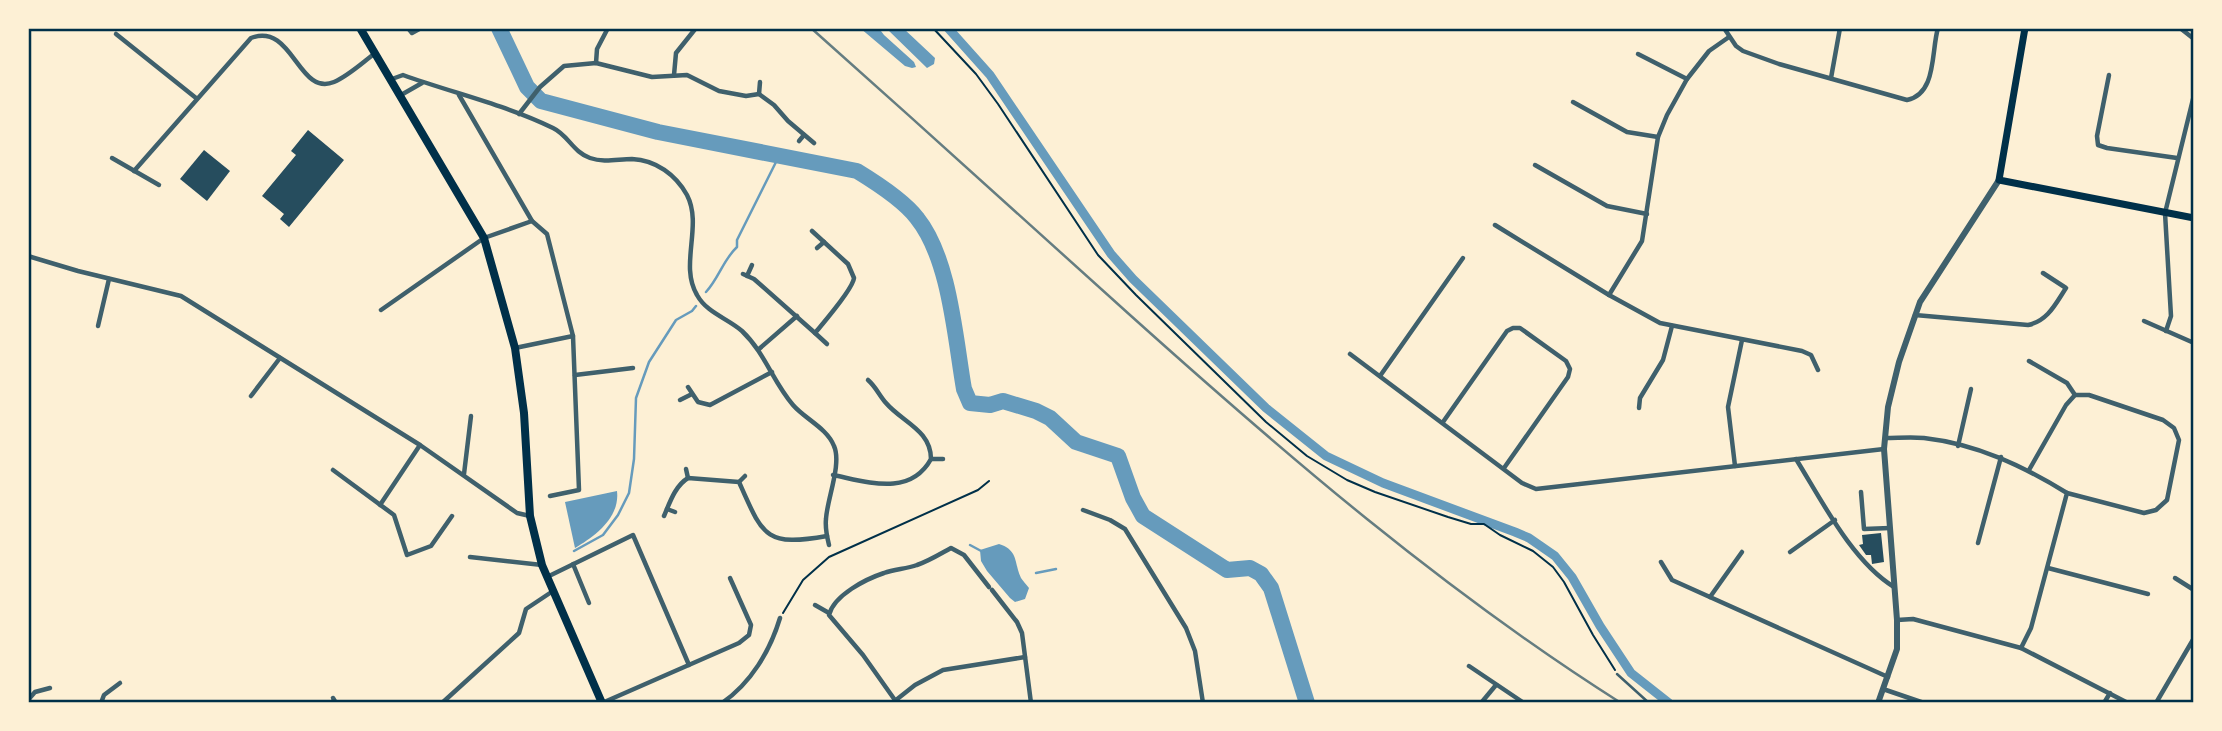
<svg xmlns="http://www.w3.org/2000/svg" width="2222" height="731" viewBox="0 0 2222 731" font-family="'Varela Round',sans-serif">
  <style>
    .water { fill: #669bbc }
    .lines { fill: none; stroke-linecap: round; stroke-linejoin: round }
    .stream { stroke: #669bbc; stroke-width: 2.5 }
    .canal { stroke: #669bbc; stroke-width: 9 }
    .river { stroke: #669bbc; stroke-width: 16 }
    .building { fill: #264d5e }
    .path { stroke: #003049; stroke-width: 2 }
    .service { stroke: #3f606c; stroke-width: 2.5 }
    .minor { stroke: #3f606c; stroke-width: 4.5 }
    .tertiary { stroke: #3f606c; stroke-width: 6 }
    .secondary { stroke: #003049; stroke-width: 7 }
    .trunk { stroke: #003049; stroke-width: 8 }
    .rail { stroke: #657d81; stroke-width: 2.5 }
    .neatline { fill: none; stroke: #003049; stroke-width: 2.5 }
  </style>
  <rect width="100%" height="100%" fill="#fdf0d5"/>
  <g class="water">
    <polygon points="860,28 903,28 935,58 934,64 927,68 886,28 883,28 881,31 884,35 914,62 916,67 912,68 905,66"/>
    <path d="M 617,491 C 620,518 595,536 575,548 L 565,502 Z"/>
    <path d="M 999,544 C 1019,550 1014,564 1021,578 C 1023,581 1026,584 1029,588 L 1025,599 L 1015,602 L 1010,598 L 987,571 L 981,561 L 980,550 Z"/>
  </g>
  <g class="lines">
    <g class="stream">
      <path d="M 706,292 C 719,278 723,260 737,247 L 737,240 L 780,154"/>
      <polyline points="970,545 983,552"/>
      <polyline points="574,551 603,535 618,515 629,493 634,459 636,398 649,362 676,320 692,311 696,306"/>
      <polyline points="1036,573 1056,569"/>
      <polyline points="435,703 436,702"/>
    </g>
    <polyline class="canal" points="948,28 990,75 1111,254 1133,279 1266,408 1326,456 1383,483 1515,532 1529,538 1555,556 1572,577 1600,626 1631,673 1669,703"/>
    <path class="river" d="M 499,28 L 527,87 L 541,101 L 658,132 L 857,171 C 875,182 905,202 917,218 C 950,259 955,338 964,389 L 970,403 L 990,405 L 1003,401 L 1036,411 L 1050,418 L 1076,442 L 1118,456 L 1133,498 L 1143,516 L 1227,570 L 1250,568 L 1261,574 L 1271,588 L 1307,703"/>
  </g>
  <g class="building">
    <polygon points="308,130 344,160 289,227 280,219 284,214 262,196 296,155 291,151"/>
    <polygon points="204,150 230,171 207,201 180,179"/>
    <polygon points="1881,533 1884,562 1872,564 1871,555 1866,555 1859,545 1863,544 1862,535"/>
  </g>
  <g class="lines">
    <g class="path">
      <polyline points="933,28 976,74 998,104 1098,255 1136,295 1266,422 1307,456 1347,480 1375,492 1448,517 1471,524 1484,524 1500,535 1533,551 1553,567 1564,582 1593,635 1615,670"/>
      <polyline points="783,613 803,580 829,557 978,490 989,481"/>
    </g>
    <polyline class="service" points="1617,674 1649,703"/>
    <g class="minor">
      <polyline points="408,28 412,33 421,28"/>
      <path d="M 1724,28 L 1736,46 L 1743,51 L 1779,64 L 1907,100 C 1937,94 1931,51 1938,28"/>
      <polyline points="2180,28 2194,39"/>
      <polyline points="116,34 196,98"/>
      <polyline points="1638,54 1687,79"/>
      <polyline points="596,63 597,49 608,28"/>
      <polyline points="674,75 676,53 696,28"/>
      <polyline points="2109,75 2097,136 2098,145 2107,148 2177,158"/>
      <polyline points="1831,78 1840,28"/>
      <path d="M 392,79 L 403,75 C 453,93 506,105 553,128 C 568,135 573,152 590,158 C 604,163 618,159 632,159 C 656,160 676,175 687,195 C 703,226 679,265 697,295 C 707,313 727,318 742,331 C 765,353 773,382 793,405 C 805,419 827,428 834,446 C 842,464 827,499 826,519 C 825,528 827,537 829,545"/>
      <polyline points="759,94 760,82"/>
      <polyline points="401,95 422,83"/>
      <polyline points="459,95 532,221 547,234 573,336 579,490 550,496"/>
      <polyline points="1573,102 1627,132 1658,137"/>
      <polyline points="519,114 540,87 564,66 596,63 652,77 687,75 719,91 746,96 759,94 774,105 788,121 814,143"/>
      <polyline points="799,141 804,135"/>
      <polyline points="112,158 159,185"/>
      <polyline points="1535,165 1607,206 1647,214"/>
      <path d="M 134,171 L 251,38 C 293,22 298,97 334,82 C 348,76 362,63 374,54"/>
      <polyline points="1495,225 1609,295 1660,323 1802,351 1811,355 1818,370"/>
      <polyline points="817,248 824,242"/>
      <polyline points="28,256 78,271 181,296 420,445 517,513 530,516"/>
      <path d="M 743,274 L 754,279 L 815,333 C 824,322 853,289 854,278 L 848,264 L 812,231"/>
      <polyline points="747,276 752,265"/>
      <polyline points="1609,295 1642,241 1658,137 1667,115 1687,79 1709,51 1729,37"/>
      <polyline points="381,310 484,238 532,221"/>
      <path d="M 1915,315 L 2028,325 C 2048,321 2056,303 2066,288 L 2043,273"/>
      <polyline points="2144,321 2194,343"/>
      <polyline points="98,326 109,279"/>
      <polyline points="2166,331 2171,316 2165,213 2194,95"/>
      <polyline points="815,333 827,344"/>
      <polyline points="515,348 573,336"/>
      <polyline points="759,349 797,316"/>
      <polyline points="1350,354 1522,483 1536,489 1884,449"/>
      <polyline points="2029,361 2067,383 2075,395"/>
      <polyline points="575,375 633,368"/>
      <polyline points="1380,376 1463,258"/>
      <polyline points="688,387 698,402 710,405 772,372"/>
      <polyline points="251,396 280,358"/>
      <polyline points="680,400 692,394"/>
      <polyline points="1639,408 1640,398 1663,360 1672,326"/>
      <polyline points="1443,422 1507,331 1513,328 1520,328 1566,361 1570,369 1568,377 1504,468"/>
      <path d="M 1885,438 C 1898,438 1911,437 1924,438 C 1977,444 2023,466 2067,493 L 2031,628 L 2021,648"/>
      <polyline points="1958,446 1971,389"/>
      <polyline points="931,459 943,459"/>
      <path d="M 1796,459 C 1822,501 1852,561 1894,587"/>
      <polyline points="1735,466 1728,407 1742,340"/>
      <polyline points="686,469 688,478"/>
      <polyline points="333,470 394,515 407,555 431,546 452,516"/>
      <polyline points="2029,470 2066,405 2075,395 2089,395 2163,420 2174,428 2179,440 2167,500 2156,510 2144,513 2067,493"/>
      <polyline points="464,474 471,416"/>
      <path d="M 833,475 C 868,482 910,497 931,459 C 931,430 902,422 886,403 C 879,395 876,387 868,380"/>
      <polyline points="739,482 745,476"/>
      <polyline points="1861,492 1864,529 1890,528"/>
      <polyline points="380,505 420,445"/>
      <polyline points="667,509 675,512"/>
      <polyline points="1083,510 1110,520 1125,529 1186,628 1195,651 1203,703"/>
      <path d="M 664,516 C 670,502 675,486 688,478 L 739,482 C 763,536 765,547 827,536"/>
      <polyline points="1978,543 2001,457"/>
      <polyline points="1790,552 1835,520"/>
      <polyline points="470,557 542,565"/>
      <polyline points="1661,562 1672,580 1888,677"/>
      <polyline points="573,564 589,603"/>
      <polyline points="2048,568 2148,594"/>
      <polyline points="547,577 633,535 689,665"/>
      <polyline points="2175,578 2194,590"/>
      <polyline points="992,590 1017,622 1022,633 1031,703"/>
      <polyline points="1710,597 1742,552"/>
      <polyline points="815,605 829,613"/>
      <polyline points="1897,620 1913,619 2021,648 2128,703"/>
      <polyline points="1469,666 1524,703"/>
      <polyline points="1883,689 1924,703"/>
      <polyline points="333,698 336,703"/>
      <polyline points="28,700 35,692 50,688"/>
      <polyline points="896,700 915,685 943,670 1025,657"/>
      <polyline points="101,703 104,695 120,683"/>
      <polyline points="442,703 519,633 526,609 553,591"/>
      <polyline points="602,703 739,643 749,635 751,625 730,578"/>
      <path d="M 722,703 C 751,683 770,651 780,618"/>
      <path d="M 897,703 L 863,655 L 829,615 C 834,595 866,579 884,573 C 895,569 906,569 917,565 C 929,561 940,554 951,548 L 964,555 L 989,587"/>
      <polyline points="1481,703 1496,685"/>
      <polyline points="2104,703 2110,693"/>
      <polyline points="2156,703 2194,638"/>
    </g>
    <polyline class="tertiary" points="1878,703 1897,649 1897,620 1884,449 1888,407 1899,362 1920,302 1999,180"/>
    <polyline class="secondary" points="2025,28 1999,180 2194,218"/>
    <polyline class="trunk" points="360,28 484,238 515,348 524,413 530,516 542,565 602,703"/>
    <path class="rail" d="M 811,28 C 918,123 1024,220 1130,315 C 1286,455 1444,591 1621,703"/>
  </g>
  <rect width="2222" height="731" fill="none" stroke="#fdf0d5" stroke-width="60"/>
  <rect x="30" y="30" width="2162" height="671" class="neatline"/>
</svg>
